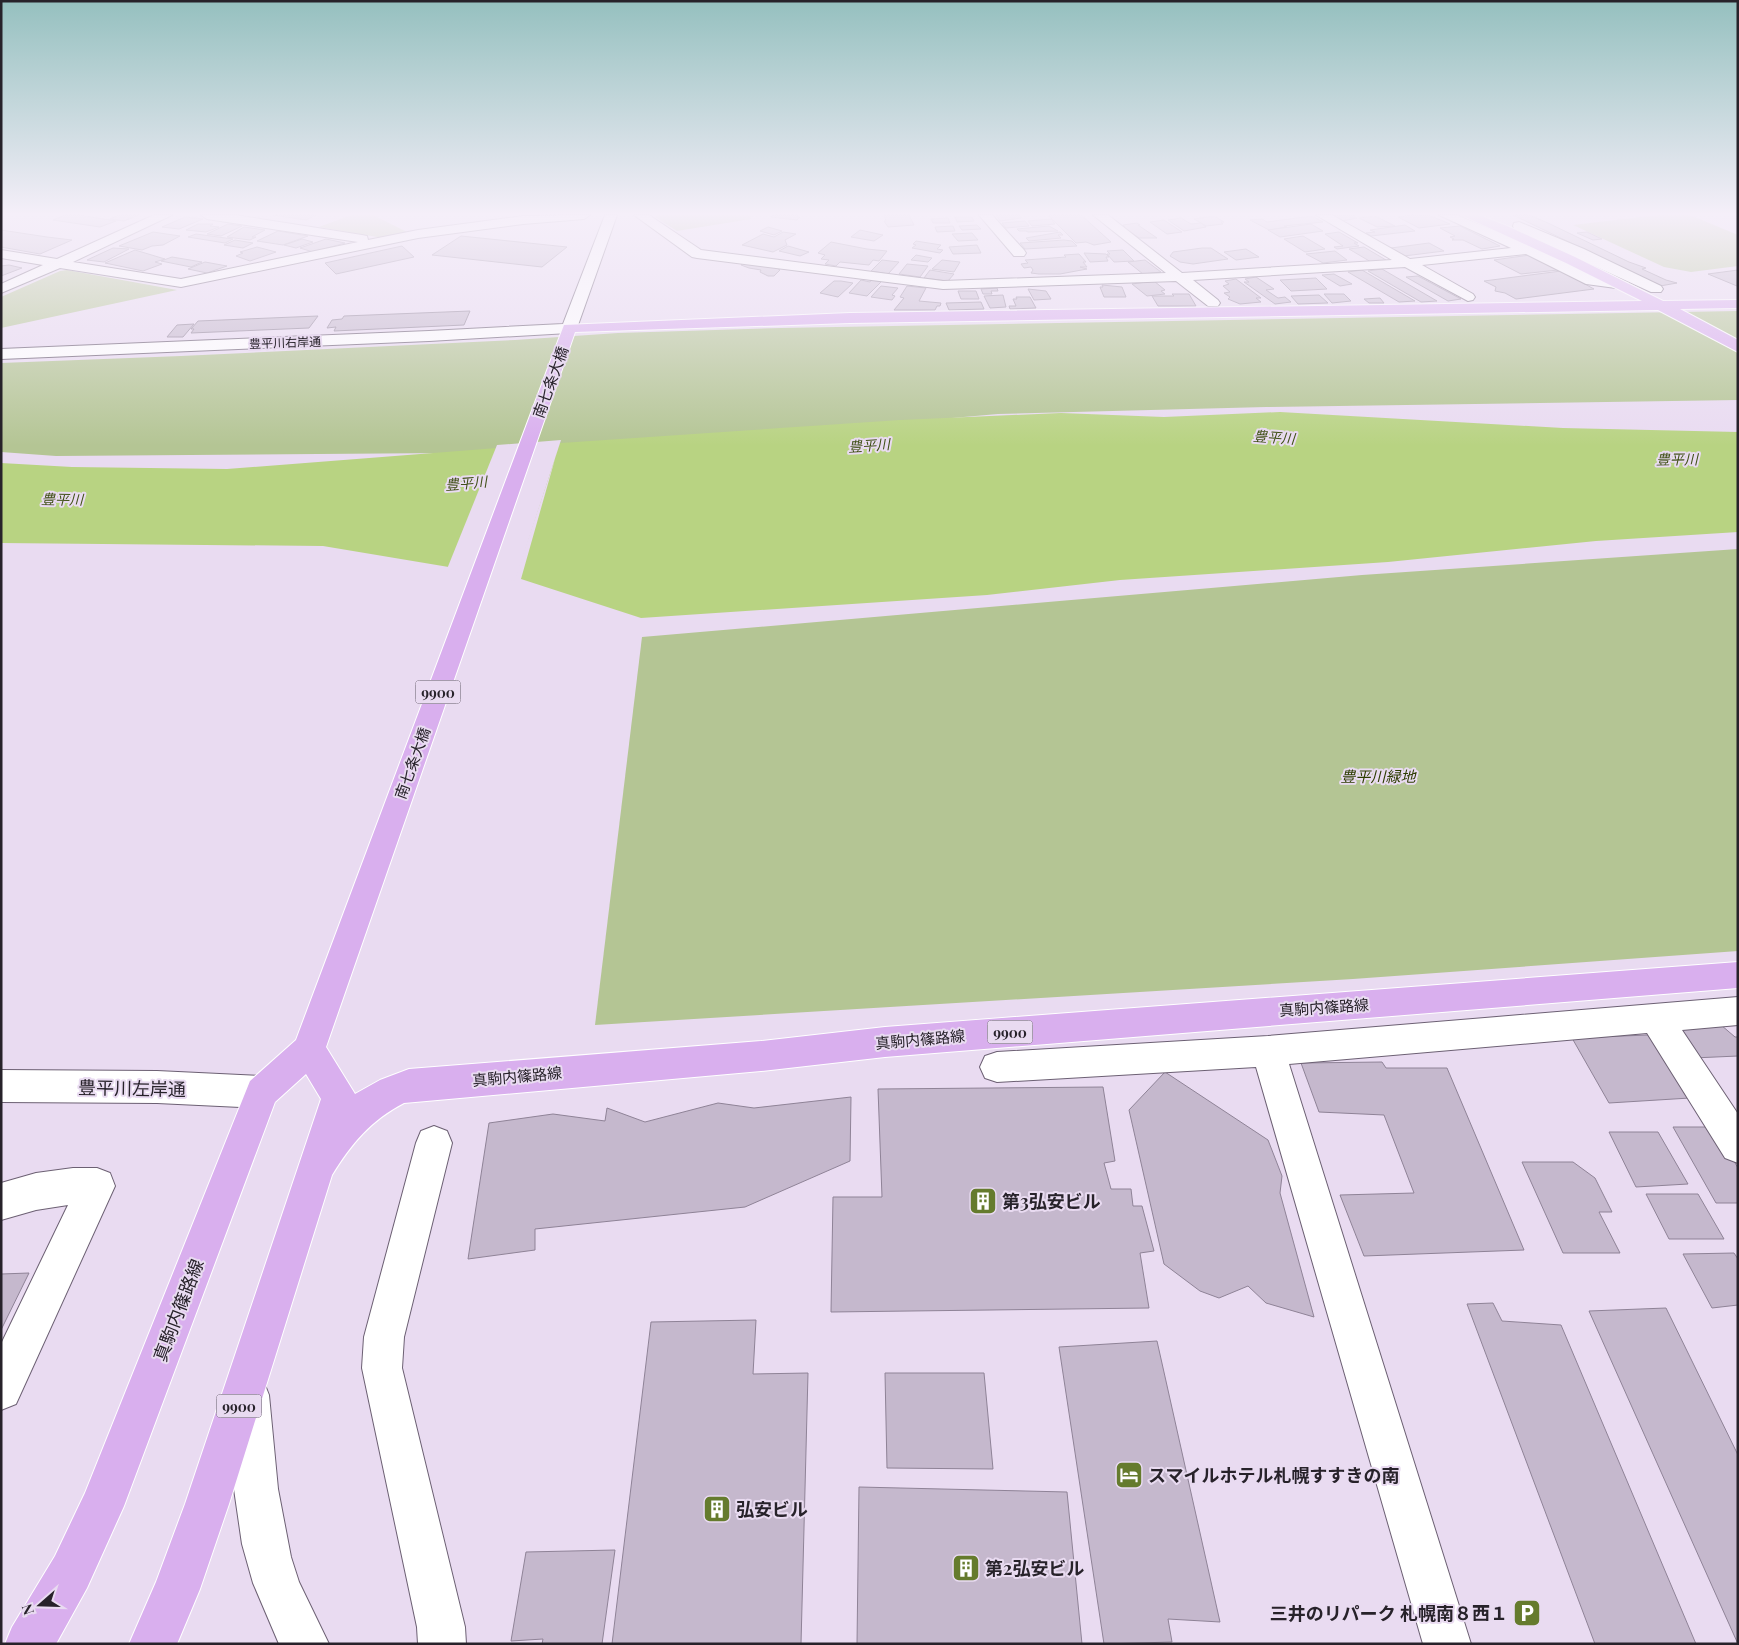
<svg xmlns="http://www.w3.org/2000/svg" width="1739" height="1645" viewBox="0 0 1739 1645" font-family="'Playfair Display','Noto Sans JP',serif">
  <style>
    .green { fill: #b4c594 }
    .water { fill: #b8d382 }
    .pier { fill: #e9dbf1 }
    .building { fill: #c5b8cd; stroke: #8f8397 }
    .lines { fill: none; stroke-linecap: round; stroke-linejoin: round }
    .minor-casing { stroke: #6c6073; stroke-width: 2 }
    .major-casing { stroke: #fff; stroke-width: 2 }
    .minor { fill: #fff; fill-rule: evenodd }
    .major { fill: #d9afee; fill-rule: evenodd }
    .labels { text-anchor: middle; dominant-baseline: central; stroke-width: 4; stroke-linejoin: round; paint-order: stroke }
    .far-street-label { font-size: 12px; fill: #27222a; stroke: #e9dbf1 }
    .far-water-label { font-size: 14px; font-style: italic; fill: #405017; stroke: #e9dbf1 }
    .shield { fill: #e9dbf1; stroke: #615a66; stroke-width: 1 }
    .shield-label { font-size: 14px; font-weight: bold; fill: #27222a }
    .street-label { font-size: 15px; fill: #27222a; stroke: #e9dbf1 }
    .park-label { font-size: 15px; font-style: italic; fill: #2d3c00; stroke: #e9dbf1 }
    .near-street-label { font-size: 18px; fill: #27222a; stroke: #e9dbf1 }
    .near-poi-label { font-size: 18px; font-weight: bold; fill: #27222a; stroke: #e9dbf1; text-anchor: start }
  </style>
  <rect width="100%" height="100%" fill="#e9dbf1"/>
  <g class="green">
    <polygon points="351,215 373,215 407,232 383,238 319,227"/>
    <polygon points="657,215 750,215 751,219 677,231 655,217"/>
    <polygon points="1658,215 1690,215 1738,235 1738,266 1691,272 1664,267 1573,225"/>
    <polygon points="67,270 177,290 1,328 1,297 60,271"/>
    <polygon points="1738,311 1738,400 1266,407 998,414 558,452 56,456 1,452 1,363 181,356 515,340 618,333 781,328"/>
    <polygon points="1738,549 1738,951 1353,979 595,1025 642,637 1362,575"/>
  </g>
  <polygon class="water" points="1280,412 1563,428 1738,432 1738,532 1596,541 1388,562 1120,580 987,595 641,618 521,579 555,459 515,578 323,546 1,543 1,463 72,467 227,469 561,443 900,420 1061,413 1164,417"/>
  <polygon class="pier" points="561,440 515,581 447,569 497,445"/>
  <g class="building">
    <polygon points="66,215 79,215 116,221 100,227 53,220"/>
    <polygon points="119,215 139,215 124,221 110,219"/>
    <polygon points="273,215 316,215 306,220"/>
    <polygon points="773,215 798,215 797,217 800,217 797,220 771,217"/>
    <polygon points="884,215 909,215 914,225 888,227 884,221 886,221"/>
    <polygon points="996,215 1019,215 1021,218 1000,221"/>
    <polygon points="1048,215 1081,215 1111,242 1094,245 1086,242 1076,243"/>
    <polygon points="1355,215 1354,216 1357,218 1342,221 1331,216"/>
    <polygon points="1412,215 1431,216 1450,224 1419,228 1398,217"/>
    <polygon points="1513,215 1529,215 1548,223 1629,262 1646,268 1642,269 1666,280 1677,283 1660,286"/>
    <polygon points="1214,216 1224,222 1221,222 1223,224 1206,226 1194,219"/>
    <polygon points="1312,216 1323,222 1284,226 1287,227 1269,230 1250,220 1262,219 1267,222"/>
    <polygon points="1375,216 1395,226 1377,227 1359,218"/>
    <polygon points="185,217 203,219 179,229 162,227"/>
    <polygon points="955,217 972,217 974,221 957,222"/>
    <polygon points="948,218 950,223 933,223 931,219"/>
    <polygon points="1181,218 1191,224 1201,223 1206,227 1184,231 1168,220"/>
    <polygon points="1051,219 1055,224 1032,226 1028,221"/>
    <polygon points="1164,220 1182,232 1167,234 1150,222"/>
    <polygon points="1025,221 1029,226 1006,228 1002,223"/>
    <polygon points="1137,223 1140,225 1138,225 1157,238 1139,238 1123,227 1125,227 1123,225"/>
    <polygon points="198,224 213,224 210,226 219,227 206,232 186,230"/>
    <polygon points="228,224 242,226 221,236 207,234"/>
    <polygon points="1311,224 1323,231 1280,237 1268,230"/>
    <polygon points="977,225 981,229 962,230 959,226"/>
    <polygon points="1405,225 1415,231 1371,236 1366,233 1375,232 1370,230"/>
    <polygon points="953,226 955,231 937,232 935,227"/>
    <polygon points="1049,226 1058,231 1028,232 1026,231 1019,231 1017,229"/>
    <polygon points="1460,226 1500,246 1482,249 1463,240 1452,240 1454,239 1450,237 1455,236 1440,228"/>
    <polygon points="244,227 265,230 252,237 256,237 250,240 227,237"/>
    <polygon points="768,227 782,231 774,235 760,231"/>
    <polygon points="1,230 47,237 72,240 40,254 1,247"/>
    <polygon points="860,230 883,235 874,241 851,237"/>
    <polygon points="278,231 308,236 283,245 257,241"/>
    <polygon points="153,232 180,236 163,245 152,246 142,250 119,246"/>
    <polygon points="783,232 796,234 785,240 787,245 773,252 742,245 763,234 774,237"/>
    <polygon points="1060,232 1063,235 1058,235 1061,238 1029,241 1026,238"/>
    <polygon points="1339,232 1358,243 1354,243 1359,246 1337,249 1334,247 1343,246 1325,234"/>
    <polygon points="1587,232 1602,239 1593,240 1577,233"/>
    <polygon points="972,233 978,240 958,241 952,234"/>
    <polygon points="196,234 233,239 225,243 188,237"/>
    <polygon points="461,236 567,247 542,267 432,255"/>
    <polygon points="1303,236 1325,249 1305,252 1284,239"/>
    <polygon points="302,239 313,242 296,248 284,245"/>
    <polygon points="326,239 345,243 313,252 300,248"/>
    <polygon points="235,240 253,243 243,248 224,245"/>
    <polygon points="1064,240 1072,241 1077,246 1025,249 1020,243"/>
    <polygon points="916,241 941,245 937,249 943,250 940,253 912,248 916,245 913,244"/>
    <polygon points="831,242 867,249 887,251 879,261 873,260 869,265 840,262 836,266 825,264 829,260 821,259 825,255 818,253"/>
    <polygon points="1429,243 1444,251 1404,256 1391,248"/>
    <polygon points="977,245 981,253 953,254 949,247"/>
    <polygon points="402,246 414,257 336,274 325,263"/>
    <polygon points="788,246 809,252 800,256 779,251"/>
    <polygon points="257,247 276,252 250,261 236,256 243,253 240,252"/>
    <polygon points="1364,247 1386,260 1371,262 1349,249"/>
    <polygon points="113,248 129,249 104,262 87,260"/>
    <polygon points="1202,248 1211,248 1228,259 1193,264 1180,262 1170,256 1173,252"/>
    <polygon points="1246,249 1259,257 1236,260 1224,252"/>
    <polygon points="135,250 165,259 155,262 162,264 143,271 105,263"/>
    <polygon points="1123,250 1134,261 1114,262 1107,254 1110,254 1107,251"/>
    <polygon points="1335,251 1347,260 1323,263 1306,254"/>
    <polygon points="1084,253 1106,254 1109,257 1106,257 1108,261 1090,262"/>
    <polygon points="1079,254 1086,262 1083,262 1087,267 1080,267 1087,269 1060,274 1039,274 1031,273 1033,270 1031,267 1024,268 1021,264 1028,263 1025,260 1066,257 1064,255"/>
    <polygon points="916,255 932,258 928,262 911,260"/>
    <polygon points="1530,255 1558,270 1521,274 1494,260"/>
    <polygon points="172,257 202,262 191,267 161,261"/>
    <polygon points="882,260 899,262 888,274 871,271"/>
    <polygon points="942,260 960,262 954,272 932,269"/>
    <polygon points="1145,260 1161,272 1143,274 1128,262"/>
    <polygon points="205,262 227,266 207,273 188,269"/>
    <polygon points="743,263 775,267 780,270 774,276 768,276 760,272 761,270 749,268 741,265"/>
    <polygon points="907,264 928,266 920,277 899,274"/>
    <polygon points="9,265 22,268 1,276 1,266"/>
    <polygon points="1382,269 1437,301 1421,302 1368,271"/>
    <polygon points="930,270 954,274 948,281 924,278"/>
    <polygon points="1362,270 1415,301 1399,302 1348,272"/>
    <polygon points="1738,270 1737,286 1708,274"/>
    <polygon points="1561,271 1594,289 1516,299 1505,293 1495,291 1496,287 1484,281"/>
    <polygon points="1334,274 1352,284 1340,286 1322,275"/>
    <polygon points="1418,276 1461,299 1448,301 1406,277"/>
    <polygon points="1256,277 1274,289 1266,290 1278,298 1285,297 1291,302 1275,304 1244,282 1249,282 1245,279"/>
    <polygon points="1316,278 1327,289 1291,291 1280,280"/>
    <polygon points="1236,279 1261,298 1256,298 1261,302 1240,304 1228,299 1230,297 1224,293 1230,292 1223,286 1229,284 1225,281"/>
    <polygon points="861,280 870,282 871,280 882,281 867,296 849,293"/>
    <polygon points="834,281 841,281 853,283 838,297 820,293"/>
    <polygon points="1154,281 1165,290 1161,291 1165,294 1147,296 1132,284"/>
    <polygon points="1102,285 1122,287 1126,297 1104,297 1100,287 1103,287"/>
    <polygon points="881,286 898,288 892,295 895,296 892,300 871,297"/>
    <polygon points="907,286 926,288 919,301 941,303 940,306 937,306 935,310 894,310 904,298 900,297"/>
    <polygon points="997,288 998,291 991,291 992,294 983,294 981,289"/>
    <polygon points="1028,289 1046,291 1051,299 1034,300"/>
    <polygon points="958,291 976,291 979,299 961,299"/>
    <polygon points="1172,294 1189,294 1196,306 1158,306 1152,296 1174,296"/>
    <polygon points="1324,294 1344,294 1351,301 1332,303"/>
    <polygon points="1003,295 1006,307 990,308 984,296"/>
    <polygon points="1319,295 1328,303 1298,304 1291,296"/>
    <polygon points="1016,297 1030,297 1036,308 1010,309 1009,306 1016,306 1013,299 1017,299"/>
    <polygon points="1380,298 1384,303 1369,303 1364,299"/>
    <polygon points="981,302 984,309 949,310 946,303"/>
    <polygon points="470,311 464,325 334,331 336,327 327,328 332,320 342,319 344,316"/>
    <polygon points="318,316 309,328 191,333 194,329 191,329 198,321"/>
    <polygon points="194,324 183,337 167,337 177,325"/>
    <polygon points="1721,1025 1735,1037 1738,1037 1738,1056 1693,1058 1672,1028"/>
    <polygon points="1648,1035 1690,1098 1609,1103 1572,1038"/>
    <polygon points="1382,1062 1386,1068 1447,1068 1524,1250 1364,1256 1340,1195 1414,1193 1384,1115 1319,1112 1301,1063"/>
    <polygon points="1165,1072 1268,1140 1282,1176 1280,1193 1314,1317 1266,1303 1248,1286 1219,1298 1200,1291 1164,1264 1129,1110"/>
    <polygon points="1103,1087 1115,1161 1104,1163 1111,1189 1131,1189 1133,1206 1142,1206 1154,1251 1140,1253 1149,1308 831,1312 833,1197 882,1197 878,1089"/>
    <polygon points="851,1097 850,1161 745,1207 535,1229 535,1250 468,1259 489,1123 553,1114 605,1121 607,1108 645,1122 718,1103 754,1108"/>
    <polygon points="1673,1127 1714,1127 1738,1168 1738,1203 1716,1203"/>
    <polygon points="1609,1132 1658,1132 1688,1184 1636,1187"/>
    <polygon points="1522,1162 1573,1162 1595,1178 1612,1212 1599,1212 1620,1253 1563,1253"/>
    <polygon points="1646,1194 1698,1194 1724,1239 1669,1239"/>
    <polygon points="1734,1253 1738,1259 1738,1305 1712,1308 1683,1254"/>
    <polygon points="29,1273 1,1330 1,1274"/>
    <polygon points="1493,1303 1502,1321 1561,1325 1696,1644 1595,1644 1467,1304"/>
    <polygon points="1666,1308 1738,1455 1738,1644 1589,1311"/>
    <polygon points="756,1320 753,1374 808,1373 801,1644 612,1644 651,1322"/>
    <polygon points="1157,1341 1220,1622 1168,1619 1172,1642 1104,1644 1059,1347"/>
    <polygon points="885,1373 984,1373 993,1469 887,1468"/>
    <polygon points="859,1487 1067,1492 1082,1644 857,1644"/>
    <polygon points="615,1550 602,1644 542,1644 543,1639 511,1641 526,1552"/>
  </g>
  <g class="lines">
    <g class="minor-casing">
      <g id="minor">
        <polygon points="154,215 172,215 73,262 181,279 358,242 207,219 201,215 235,215 362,235 367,236 368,240 418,230 523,216 590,215 584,219 523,224 418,238 181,287 60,268 1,293 1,284 43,265 1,258 1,250 57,259"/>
        <polygon points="605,215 617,215 577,328 574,331 569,333 429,341 1,359 1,349 429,331 563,324"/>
        <polygon points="634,215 649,215 701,250 943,281 1166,273 1093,215 1108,215 1182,273 1392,260 1316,215 1332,215 1410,259 1511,248 1439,215 1457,215 1533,247 1594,277 1628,282 1630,285 1628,288 1623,289 1586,284 1526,254 1422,265 1473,294 1475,297 1473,300 1468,301 1405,267 1193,280 1218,300 1220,303 1218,306 1208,306 1176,281 943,289 697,258 692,257"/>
        <polygon points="979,215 992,215 1024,250 1026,253 1024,256 1014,256"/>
        <polygon points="1519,222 1584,249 1661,286 1663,289 1661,292 1651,292 1514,229 1513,226 1514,223"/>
        <polygon points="1738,997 1738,1025 1682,1030 1738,1114 1738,1163 1725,1158 1647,1033 1289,1064 1471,1644 1423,1644 1256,1067 997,1082 985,1078 980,1067 985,1056 997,1052 1268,1036"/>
        <polygon points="1,1070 157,1071 262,1076 274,1081 279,1092 274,1103 262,1108 157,1103 1,1102"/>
        <polygon points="434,1126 447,1131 452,1143 404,1337 402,1368 465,1627 466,1644 418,1644 417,1627 362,1368 364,1337 416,1143 421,1131"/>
        <polygon points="73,1168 97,1168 110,1173 115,1186 16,1404 1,1410 1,1344 68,1205 36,1210 1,1220 1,1183 36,1173"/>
        <polygon points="248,1374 263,1380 269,1395 278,1489 291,1557 299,1582 329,1644 279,1644 253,1583 242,1544 234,1489 227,1395 233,1380"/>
      </g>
    </g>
    <g class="major-casing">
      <path id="major" d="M 1461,215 L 1479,215 L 1507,226 L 1575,257 L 1663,301 L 1738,300 L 1738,308 L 1680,309 L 1738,340 L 1738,352 L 1658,310 L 850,323 L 575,332 L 326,1047 L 355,1094 L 380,1080 L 409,1069 L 761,1041 L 885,1027 L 1738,962 L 1738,988 L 885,1057 L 761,1071 L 404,1103 C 371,1120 351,1144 332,1175 L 229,1504 L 200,1589 L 177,1644 L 129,1644 L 156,1582 L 185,1504 L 321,1099 L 306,1074 L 275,1102 L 124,1506 L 87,1588 L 56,1644 L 5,1644 L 12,1627 L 55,1556 L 85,1493 L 250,1081 L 296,1040 L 564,325 L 850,313 L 1642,301 L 1566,263 Z"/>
    </g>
    <use href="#minor" class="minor"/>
    <use href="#major" class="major"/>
  </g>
  <linearGradient id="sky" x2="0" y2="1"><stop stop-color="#95c0bf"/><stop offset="0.48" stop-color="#f5eff9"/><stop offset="1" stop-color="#f5eff9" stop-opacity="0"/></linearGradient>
  <rect width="1739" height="446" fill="url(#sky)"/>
  <defs>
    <g id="building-square" transform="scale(1.4375)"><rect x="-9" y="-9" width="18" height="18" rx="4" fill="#657b2d" stroke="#e9dbf1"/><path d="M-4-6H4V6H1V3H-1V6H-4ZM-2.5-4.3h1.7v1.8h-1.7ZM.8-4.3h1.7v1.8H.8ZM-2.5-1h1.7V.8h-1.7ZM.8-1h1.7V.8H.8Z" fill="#fff"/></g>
    <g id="hotel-square" transform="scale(1.4375)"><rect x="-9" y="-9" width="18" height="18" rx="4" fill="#657b2d" stroke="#e9dbf1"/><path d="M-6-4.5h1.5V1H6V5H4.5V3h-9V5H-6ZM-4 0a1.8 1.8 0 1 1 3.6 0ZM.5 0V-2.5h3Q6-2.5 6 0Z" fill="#fff"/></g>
    <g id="parking-square" transform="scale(1.4375)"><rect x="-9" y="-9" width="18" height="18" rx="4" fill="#657b2d" stroke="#e9dbf1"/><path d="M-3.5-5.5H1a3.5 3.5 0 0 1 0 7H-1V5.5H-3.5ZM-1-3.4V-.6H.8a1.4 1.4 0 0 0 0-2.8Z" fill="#fff"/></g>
  </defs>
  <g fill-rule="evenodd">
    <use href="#building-square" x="983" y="1201"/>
    <use href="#hotel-square" x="1129" y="1475"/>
    <use href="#building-square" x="717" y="1509"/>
    <use href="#building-square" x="966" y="1568"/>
    <use href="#parking-square" x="1527" y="1613"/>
  </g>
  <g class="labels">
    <g class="far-street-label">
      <text transform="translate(285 342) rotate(-2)">豊平川右岸通</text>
    </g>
    <g class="far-water-label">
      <text transform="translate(1274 437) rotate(4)">豊平川</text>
      <text transform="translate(869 445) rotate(-4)">豊平川</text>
      <text transform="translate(1677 459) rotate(-1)">豊平川</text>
      <text transform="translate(466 483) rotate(-5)">豊平川</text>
      <text transform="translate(62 499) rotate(1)">豊平川</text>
    </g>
    <g class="shield">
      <rect x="415.5" y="680.5" width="45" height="23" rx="4"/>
      <rect x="987.5" y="1020.5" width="45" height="23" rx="4"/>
      <rect x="216.5" y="1394.5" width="45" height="23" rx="4"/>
    </g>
    <g class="shield-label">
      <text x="438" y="692">9900</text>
      <text x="1010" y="1032">9900</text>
      <text x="239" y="1406">9900</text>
    </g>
    <g class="street-label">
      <text transform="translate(550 382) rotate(-70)">南七条大橋</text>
      <text transform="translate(412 763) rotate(-70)">南七条大橋</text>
      <text transform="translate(1324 1007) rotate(-4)">真駒内篠路線</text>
      <text transform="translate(920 1039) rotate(-5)">真駒内篠路線</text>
      <text transform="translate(517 1076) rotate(-5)">真駒内篠路線</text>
    </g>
    <g class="park-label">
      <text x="1378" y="776">豊平川緑地</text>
    </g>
    <g class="near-street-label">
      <text transform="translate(132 1088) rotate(1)">豊平川左岸通</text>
      <text transform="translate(178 1310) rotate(-69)">真駒内篠路線</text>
    </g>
    <g class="near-poi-label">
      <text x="1002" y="1201">第3弘安ビル</text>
      <text x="1148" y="1475">スマイルホテル札幌すすきの南</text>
      <text x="736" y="1509">弘安ビル</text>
      <text x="985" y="1568">第2弘安ビル</text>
      <text x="1508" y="1613" text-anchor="end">三井のリパーク 札幌南８西１</text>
    </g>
  </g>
  <rect width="1739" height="1645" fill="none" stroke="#27222a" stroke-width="5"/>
  <g transform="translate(40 1605) rotate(250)" stroke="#e9dbf1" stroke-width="4" paint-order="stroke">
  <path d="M0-4L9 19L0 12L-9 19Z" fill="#27222a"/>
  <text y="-8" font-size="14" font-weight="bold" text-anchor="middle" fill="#27222a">N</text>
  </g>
</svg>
